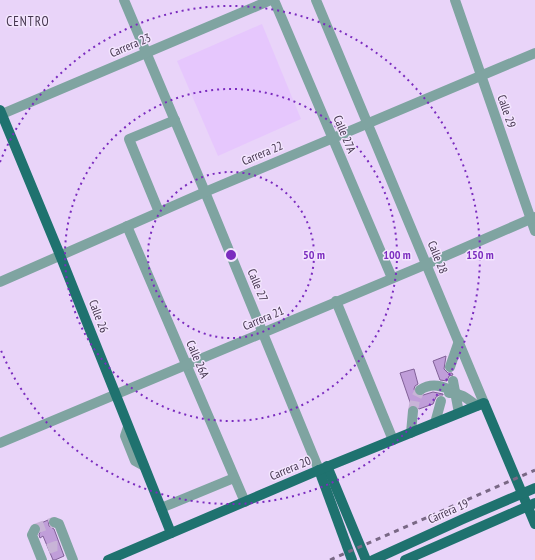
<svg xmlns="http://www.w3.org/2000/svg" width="535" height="560" viewBox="0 0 535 560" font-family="'PT Sans Narrow',sans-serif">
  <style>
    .built { fill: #e6c7fd }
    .building { fill: #c09ed9; stroke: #816198 }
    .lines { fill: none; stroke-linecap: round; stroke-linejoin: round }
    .minor-tunnel { stroke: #c8b4d7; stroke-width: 10; stroke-dasharray: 10 5; stroke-linecap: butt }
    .minor { stroke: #7fa4a1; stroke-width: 10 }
    .major { stroke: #1f726f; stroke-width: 10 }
    .rail { stroke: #796885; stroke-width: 3; stroke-dasharray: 5 5; stroke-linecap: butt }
    .ring { fill: none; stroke: #7b2cbf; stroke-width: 2; stroke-dasharray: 2 4 }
    .labels { text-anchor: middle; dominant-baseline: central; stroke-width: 3; stroke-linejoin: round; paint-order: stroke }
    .street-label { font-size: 12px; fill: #44354e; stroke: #f3e5fe }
    .neighbourhood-label { font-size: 13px; letter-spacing: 1px; fill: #44354e; stroke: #f3e5fe }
    .centre { fill: #7b2cbf; stroke: #f3e5fe; stroke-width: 2 }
    .ring-label { font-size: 12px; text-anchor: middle; font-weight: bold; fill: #7b2cbf; stroke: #f3e5fe; stroke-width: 3; stroke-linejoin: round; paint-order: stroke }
  </style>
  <rect width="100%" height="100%" fill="#e9d4f9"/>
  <polygon class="built" points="262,24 301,119 218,156 177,61"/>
  <g class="building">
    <polygon points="446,356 444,369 448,373 452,373 453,375 449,376 447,381 440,380 433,361"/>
    <polygon points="414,369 418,384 415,386 414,389 416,395 420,396 433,392 443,394 443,395 439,395 436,397 433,404 419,409 416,406 411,405 400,373"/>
    <polygon points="48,520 49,526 54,529 64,556 55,560 53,560 43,536 40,538 39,535 41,529 39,524"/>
  </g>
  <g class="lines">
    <g class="minor-tunnel">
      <polyline points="413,411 415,400 420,390"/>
      <polyline points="35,529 54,522"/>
      <polyline points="48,549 56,546 62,546"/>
    </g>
    <g class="minor">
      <polyline points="124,0 205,192 319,470"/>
      <polyline points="274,0 392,278"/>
      <polyline points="316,0 484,403"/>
      <polyline points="455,0 535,231"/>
      <polyline points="0,115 271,0"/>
      <polyline points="159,212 129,139 175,120"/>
      <polyline points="127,226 245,502"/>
      <polyline points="0,282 205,192 535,53"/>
      <polyline points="336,301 393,440"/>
      <polyline points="450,367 459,341"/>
      <polyline points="453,381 459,413"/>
      <path d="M 420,390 C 432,382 443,386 455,392"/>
      <path d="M 449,393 C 460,392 468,399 477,406"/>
      <polyline points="435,423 441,401"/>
      <polyline points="128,427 125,436 135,461 144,466"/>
      <polyline points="411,433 413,411"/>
      <polyline points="0,443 427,264 535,217"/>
      <polyline points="161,508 234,478"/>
      <polyline points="54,522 59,524 73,560"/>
      <polyline points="35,529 32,535 42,560"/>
    </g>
    <g class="major">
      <polyline points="0,110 60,255 171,533"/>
      <polyline points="327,466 366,560"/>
      <polyline points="319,470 352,560"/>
      <polyline points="108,560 319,470 484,403 535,524"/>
      <polyline points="373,560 463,519 535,488"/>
      <polyline points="405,560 535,503"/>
    </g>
    <polyline class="rail" points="330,560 535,470"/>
  </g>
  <g class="ring">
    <circle cx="231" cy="255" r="83"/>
    <circle cx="231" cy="255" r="166"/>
    <path d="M0 162A249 249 0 1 1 0 348"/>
  </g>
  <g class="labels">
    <g class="street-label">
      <text transform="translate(130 45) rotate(-23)">Carrera 23</text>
      <text transform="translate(507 111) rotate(71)">Calle 29</text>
      <text transform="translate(345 134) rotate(67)">Calle 27A</text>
      <text transform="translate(262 153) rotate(-23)">Carrera 22</text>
      <text transform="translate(438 257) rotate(68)">Calle 28</text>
      <text transform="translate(258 285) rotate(67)">Calle 27</text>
      <text transform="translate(99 316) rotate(69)">Calle 26</text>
      <text transform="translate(263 318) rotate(-23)">Carrera 21</text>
      <text transform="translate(198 359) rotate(67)">Calle 26A</text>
      <text transform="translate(290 468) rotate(-23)">Carrera 20</text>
      <text transform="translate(448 511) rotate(-24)">Carrera 19</text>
    </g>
    <g class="neighbourhood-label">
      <text x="28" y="21">CENTRO</text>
    </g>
  </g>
  <circle cx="231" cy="255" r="6" class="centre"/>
  <g class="ring-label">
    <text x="314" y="259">50 m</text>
    <text x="397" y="259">100 m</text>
    <text x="480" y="259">150 m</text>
  </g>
</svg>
